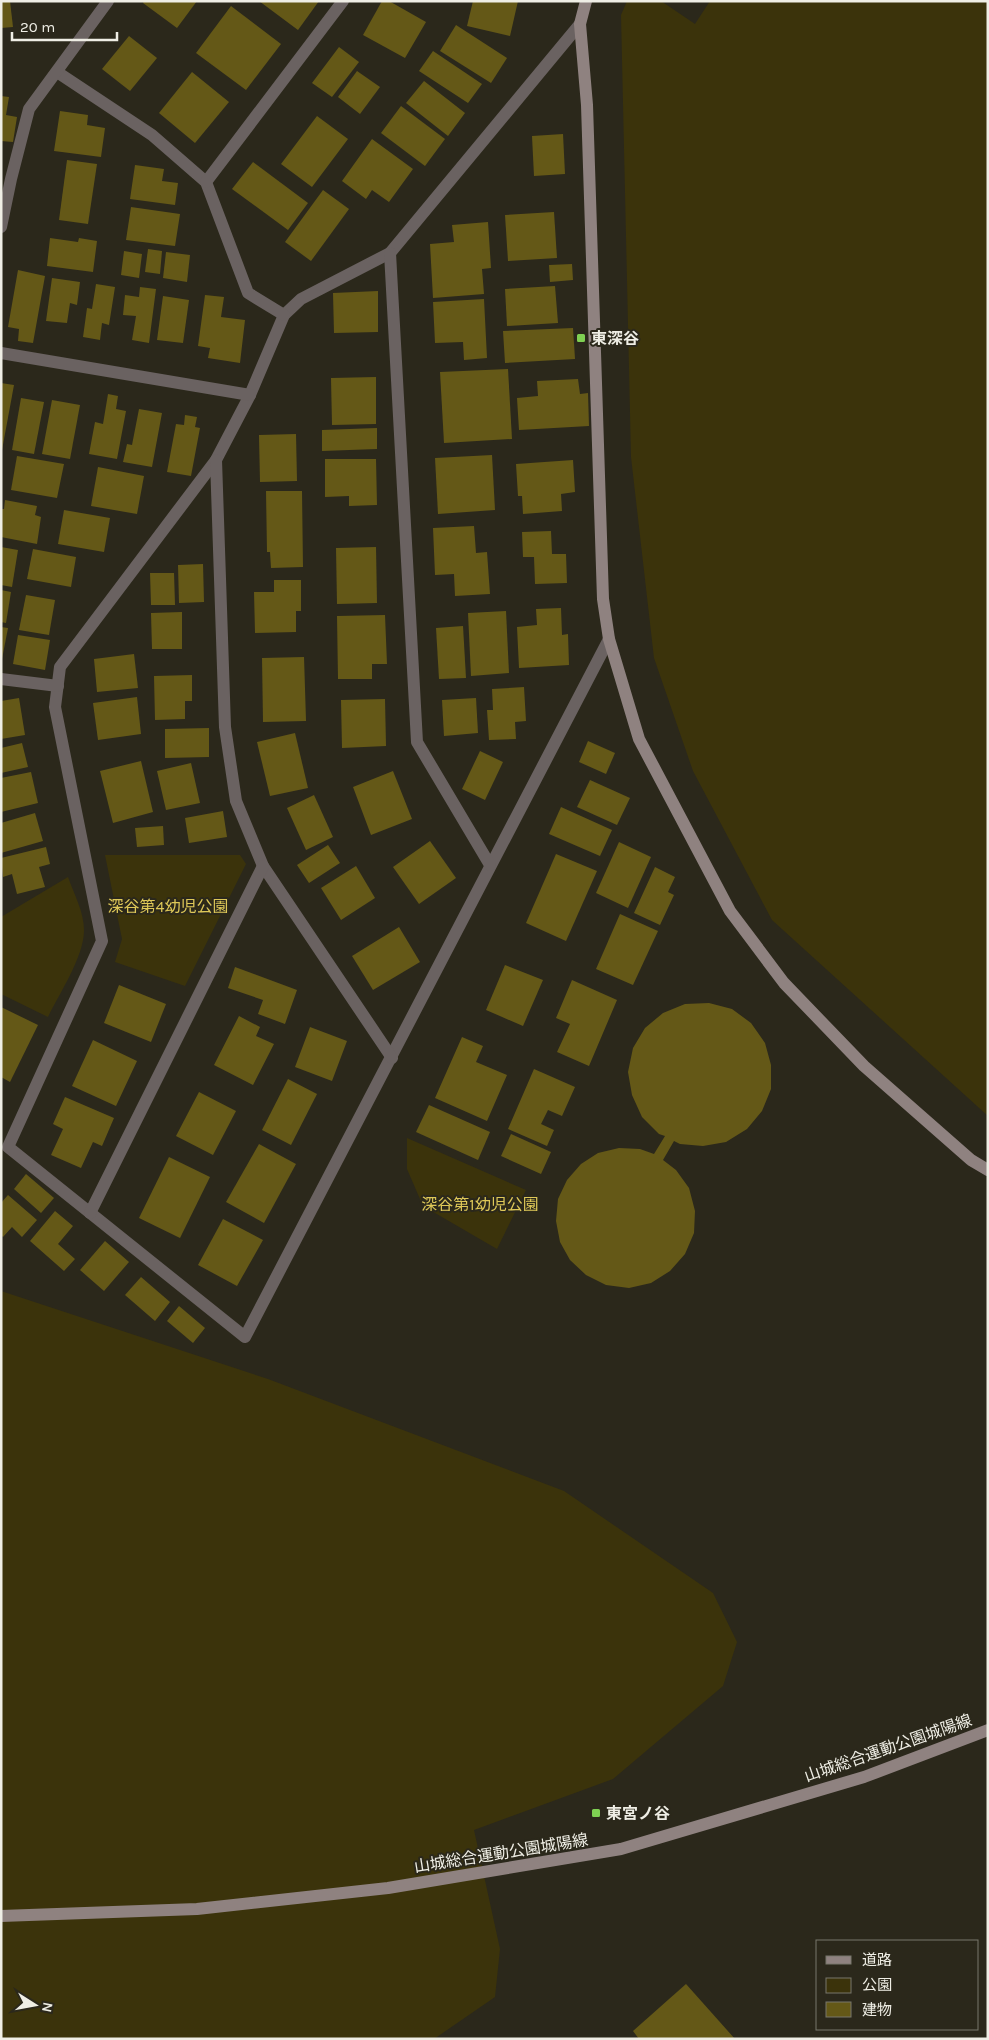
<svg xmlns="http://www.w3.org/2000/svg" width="989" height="2040" viewBox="0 0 989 2040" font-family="Karla,'Noto Sans JP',sans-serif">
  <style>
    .green { fill: #3b330b }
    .building { fill: #645817 }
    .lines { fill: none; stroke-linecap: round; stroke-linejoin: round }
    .street { stroke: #6a6261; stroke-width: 12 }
    .secondary { stroke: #8f8280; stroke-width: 12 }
    .poi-dot { fill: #7fd052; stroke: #2b281b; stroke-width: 2 }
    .labels { text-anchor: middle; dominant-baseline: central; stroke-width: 4; stroke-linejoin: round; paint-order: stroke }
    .poi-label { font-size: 16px; font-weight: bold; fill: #efeee5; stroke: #2b281b; text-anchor: start }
    .park-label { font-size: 16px; fill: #dec858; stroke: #2b281b }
    .street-label { font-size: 16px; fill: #efeee5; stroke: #2b281b }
  </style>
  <rect width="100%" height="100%" fill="#2b281b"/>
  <g class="green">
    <polygon points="627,1 661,1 695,24 710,1 988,1 988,1116 772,920 693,771 654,658 631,457 621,15"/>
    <polygon points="105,855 240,855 246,864 185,986 115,962 122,939"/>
    <path d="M 68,877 C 74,894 84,912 84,930 C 84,957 60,992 48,1017 L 1,994 L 1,917 Z"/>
    <polygon points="407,1138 526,1190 497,1249 423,1206 407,1169"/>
    <polygon points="1,1291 268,1379 564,1491 713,1593 737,1642 723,1686 613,1779 474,1830 500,1949 495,1997 434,2039 1,2039"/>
  </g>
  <g class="building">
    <polygon points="1,1 10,1 13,27 1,28"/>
    <polygon points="144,1 197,1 177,28 143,3"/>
    <polygon points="259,1 319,1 298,30"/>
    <polygon points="382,1 389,1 426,22 405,58 363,35"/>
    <polygon points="473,1 518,1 510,36 467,26"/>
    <polygon points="231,6 281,44 246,90 196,53"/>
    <polygon points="456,25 507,58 491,83 440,51"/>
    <polygon points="129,36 157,58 130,91 102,69"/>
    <polygon points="339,47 359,62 332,97 312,83"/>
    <polygon points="433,51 482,84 468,103 419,71"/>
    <polygon points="357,71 380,87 360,114 338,97"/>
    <polygon points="192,72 229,102 195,143 159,113"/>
    <polygon points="424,81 465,113 448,136 406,103"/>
    <polygon points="1,96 9,97 6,115 17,117 13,142 1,141"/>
    <polygon points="401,106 445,139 425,166 381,133"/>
    <polygon points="60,111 88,115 87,125 105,128 101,157 54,151"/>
    <polygon points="317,116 348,139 312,187 281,164"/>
    <polygon points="563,134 565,174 534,176 532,136"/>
    <polygon points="372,139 413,169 389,202 372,190 366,199 342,181"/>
    <polygon points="67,160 97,164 88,224 59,220"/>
    <polygon points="253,162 308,203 288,230 232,189"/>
    <polygon points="135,165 164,169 162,181 178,183 175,205 130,199"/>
    <polygon points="323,190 349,209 311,261 285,242"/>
    <polygon points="131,207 180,214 175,246 126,240"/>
    <polygon points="554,212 557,258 508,261 505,215"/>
    <polygon points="488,222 491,268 482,269 484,294 433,298 430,244 454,242 452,225"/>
    <polygon points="50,238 78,242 79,238 97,241 93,272 47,266"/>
    <polygon points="148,249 162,251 160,274 145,272"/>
    <polygon points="124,251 142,254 139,278 121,275"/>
    <polygon points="166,252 190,255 187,282 163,278"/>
    <polygon points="572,264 573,280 550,282 549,265"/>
    <polygon points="18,270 45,276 33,343 18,341 19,329 8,327"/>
    <polygon points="52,278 80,282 77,305 70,303 67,323 46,321"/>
    <polygon points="96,284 115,287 109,325 102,323 100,340 83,337 87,308 92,309"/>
    <polygon points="555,286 558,323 507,326 505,289"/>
    <polygon points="140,287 156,289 149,343 132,340 136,316 123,315 125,295 139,297"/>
    <polygon points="378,291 378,332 334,333 333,293"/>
    <polygon points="205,295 224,297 221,317 245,320 240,363 208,358 210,348 198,346"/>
    <polygon points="163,296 189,300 183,343 157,340"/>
    <polygon points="484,299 487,358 464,360 463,342 435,343 433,302"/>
    <polygon points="573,328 575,359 505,363 503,331"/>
    <polygon points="508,369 512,439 444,443 440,372"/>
    <polygon points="376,377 376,424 332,425 331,378"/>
    <polygon points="578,379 580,394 588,393 589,426 519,430 517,398 538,396 537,381"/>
    <polygon points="1,383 14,385 2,450 1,450"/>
    <polygon points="108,394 118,396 116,409 126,411 117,459 89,454 95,422 103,424"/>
    <polygon points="21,398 44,402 34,454 12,450"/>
    <polygon points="52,400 80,405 70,459 42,454"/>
    <polygon points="139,409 162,413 152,467 123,462 127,444 132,445"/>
    <polygon points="185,415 197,417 195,427 200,428 191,476 167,472 176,424 184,425"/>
    <polygon points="377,428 377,449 322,451 322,430"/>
    <polygon points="296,434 297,481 260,482 259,435"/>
    <polygon points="492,455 495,510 438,514 435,458"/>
    <polygon points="17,456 64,464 57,498 11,490"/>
    <polygon points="325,459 376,459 377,505 349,506 349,496 325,497"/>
    <polygon points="573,460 575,492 561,494 562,511 523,514 522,496 518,496 516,464"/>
    <polygon points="98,467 144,476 137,514 91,506"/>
    <polygon points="266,491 302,491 303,567 271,568 270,552 267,552"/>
    <polygon points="5,500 37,506 35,515 41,517 37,544 1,537 1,509 4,509"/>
    <polygon points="64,510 110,518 104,552 58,544"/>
    <polygon points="474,526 476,553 487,552 490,594 455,596 454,574 435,575 433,528"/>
    <polygon points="551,531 552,554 566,554 567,583 535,584 534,557 523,557 522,532"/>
    <polygon points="1,547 18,550 12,587 1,585"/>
    <polygon points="376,547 377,603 337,604 336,548"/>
    <polygon points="33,549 76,557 71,587 27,579"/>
    <polygon points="203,564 204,602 179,603 178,565"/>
    <polygon points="150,573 174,573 175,605 151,605"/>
    <polygon points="274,580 301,580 301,611 296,611 296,632 255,633 254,592 274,592"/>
    <polygon points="1,590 11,592 6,623 1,622"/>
    <polygon points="26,595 55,600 49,635 19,630"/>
    <polygon points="561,608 562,635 568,634 569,665 519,668 517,627 537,625 536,609"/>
    <polygon points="506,611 509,673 471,676 468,613"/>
    <polygon points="182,612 182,649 152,649 151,613"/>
    <polygon points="385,615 387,664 372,664 372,679 338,679 337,616"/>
    <polygon points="463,626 466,678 439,679 436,628"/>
    <polygon points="1,627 8,628 2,659 1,659"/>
    <polygon points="18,635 50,640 45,670 13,664"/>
    <polygon points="134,654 138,688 97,692 94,659"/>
    <polygon points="304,657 306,721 263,722 262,658"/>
    <polygon points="192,675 192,701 185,701 185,719 155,720 154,676"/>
    <polygon points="524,687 526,721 515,722 516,739 489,740 487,710 493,710 492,689"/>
    <polygon points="137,697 141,734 98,740 93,703"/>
    <polygon points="19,698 25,735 1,739 1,701"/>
    <polygon points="476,698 478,733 444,736 442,700"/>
    <polygon points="385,699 386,746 342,748 341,700"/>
    <polygon points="209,728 209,757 165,758 165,729"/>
    <polygon points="295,733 308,788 270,796 257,742"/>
    <polygon points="588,741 615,753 606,774 579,762"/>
    <polygon points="22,743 28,767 1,773 1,748"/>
    <polygon points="480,751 503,762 485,800 462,789"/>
    <polygon points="141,761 153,812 113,823 100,771"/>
    <polygon points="191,763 200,803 166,810 157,771"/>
    <polygon points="393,771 412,819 371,835 353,787"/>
    <polygon points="31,772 38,803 1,812 1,778"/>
    <polygon points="590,780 630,798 617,825 577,807"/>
    <polygon points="314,795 333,837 306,850 287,808"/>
    <polygon points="561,807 612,830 600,856 549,834"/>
    <polygon points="223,811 227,837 189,843 185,818"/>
    <polygon points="35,813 43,841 1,853 1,823"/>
    <polygon points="163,826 164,845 137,847 135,828"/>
    <polygon points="430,841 456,878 419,904 393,867"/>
    <polygon points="619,842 651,857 628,908 596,893"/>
    <polygon points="328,845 340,863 309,883 297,865"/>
    <polygon points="46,847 50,864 39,867 45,887 17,894 12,874 3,877 1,858"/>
    <polygon points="556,854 597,871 566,941 526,923"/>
    <polygon points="356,866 375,898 341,920 321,888"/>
    <polygon points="655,867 675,877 668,892 674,895 660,925 634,913"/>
    <polygon points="620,914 658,931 633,985 596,969"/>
    <polygon points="399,927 420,962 373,990 352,956"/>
    <polygon points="505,965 543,980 523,1026 486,1010"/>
    <polygon points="235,967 297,990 285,1024 258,1014 263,1000 228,988"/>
    <polygon points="572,980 617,1000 589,1066 557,1052 570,1024 556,1018"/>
    <polygon points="119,985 166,1004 151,1042 104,1023"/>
    <polygon points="709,1003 732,1009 751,1023 765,1043 771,1065 771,1089 762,1111 747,1129 726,1142 703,1146 680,1144 674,1141 663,1160 676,1170 689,1188 695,1211 694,1233 685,1254 670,1271 651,1283 629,1288 606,1285 586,1275 570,1260 560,1242 556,1221 558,1199 567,1180 581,1164 598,1153 619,1148 640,1149 654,1154 665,1136 659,1134 642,1117 632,1095 628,1072 633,1048 645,1028 663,1013 685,1004"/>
    <polygon points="1,1007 38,1025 10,1082 1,1077"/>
    <polygon points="239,1016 260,1027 256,1036 274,1044 253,1085 214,1065"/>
    <polygon points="310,1027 347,1041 332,1081 295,1067"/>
    <polygon points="462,1037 483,1046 476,1062 507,1075 487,1121 435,1098"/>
    <polygon points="93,1040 137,1061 116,1106 72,1086"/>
    <polygon points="534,1069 575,1087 562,1116 548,1110 541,1124 554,1130 547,1146 508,1129"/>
    <polygon points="288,1079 317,1094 291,1145 262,1130"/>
    <polygon points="199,1092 236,1111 213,1155 176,1136"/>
    <polygon points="65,1097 114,1118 102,1146 93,1142 81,1168 51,1155 63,1129 53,1124"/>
    <polygon points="429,1105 490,1132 478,1160 416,1132"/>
    <polygon points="511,1134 551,1152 541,1174 501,1156"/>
    <polygon points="259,1144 296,1164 264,1223 226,1202"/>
    <polygon points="169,1157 210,1177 180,1238 139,1218"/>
    <polygon points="26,1174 54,1198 41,1213 14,1189"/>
    <polygon points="8,1195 37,1220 22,1237 12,1227 3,1237 1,1235 1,1203"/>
    <polygon points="55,1211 73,1226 58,1244 75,1259 64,1271 30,1241"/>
    <polygon points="223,1219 263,1240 237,1286 198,1265"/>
    <polygon points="105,1241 129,1262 104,1291 80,1270"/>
    <polygon points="141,1277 170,1302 155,1321 125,1295"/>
    <polygon points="179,1306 205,1328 193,1343 167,1321"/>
    <polygon points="686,1984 735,2039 639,2039 633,2031"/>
  </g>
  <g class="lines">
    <g class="street">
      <path d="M 580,24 L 390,253 L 301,299 L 284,315 L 250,395 L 216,460 L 60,667 L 55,707 L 102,941 L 8,1147 L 245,1337 C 367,1105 486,871 609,639"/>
      <polyline points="57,72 152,135 206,182 248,293 284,315"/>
      <polyline points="206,182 343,1"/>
      <polyline points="1,227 11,179 29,109 108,1"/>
      <polyline points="390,253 417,742 490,865"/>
      <polyline points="1,353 250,395"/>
      <polyline points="216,460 225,727 236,801 263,866 392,1058"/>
      <polyline points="1,679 58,686"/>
      <polyline points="90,1213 263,866"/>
    </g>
    <g class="secondary">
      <polyline points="586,1 580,24 587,105 603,599 609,639 639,739 730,911 784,983 864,1066 971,1160 988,1170"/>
      <polyline points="1,1916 197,1909 388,1888 621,1849 864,1777 988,1730"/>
    </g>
  </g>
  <g class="poi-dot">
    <rect x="576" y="333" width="10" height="10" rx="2.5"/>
    <rect x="591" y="1808" width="10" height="10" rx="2.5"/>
  </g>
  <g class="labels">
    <g class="poi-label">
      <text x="591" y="338">東深谷</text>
      <text x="606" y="1813">東宮ノ谷</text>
    </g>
    <g class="park-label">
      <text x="168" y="906">深谷第4幼児公園</text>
      <text x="480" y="1204">深谷第1幼児公園</text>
    </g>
    <g class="street-label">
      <text transform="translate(888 1748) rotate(-19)">山城総合運動公園城陽線</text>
      <text transform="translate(501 1853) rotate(-9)">山城総合運動公園城陽線</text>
    </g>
  </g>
  <rect width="989" height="2040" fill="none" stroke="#efeee5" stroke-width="5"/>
  <rect x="816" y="1940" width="162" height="90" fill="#2b281b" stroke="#79776c"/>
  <rect x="826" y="1956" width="25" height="8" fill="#8f8280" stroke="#79776c"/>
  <text x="862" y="1965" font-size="15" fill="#efeee5">道路</text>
  <rect x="826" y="1978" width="25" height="15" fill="#3b330b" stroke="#79776c"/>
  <text x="862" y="1990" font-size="15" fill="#efeee5">公園</text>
  <rect x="826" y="2002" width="25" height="15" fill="#645817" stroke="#79776c"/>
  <text x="862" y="2015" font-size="15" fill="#efeee5">建物</text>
  <g transform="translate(35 2005) rotate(101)" stroke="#2b281b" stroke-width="4" paint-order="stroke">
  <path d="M0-4L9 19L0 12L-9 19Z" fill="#efeee5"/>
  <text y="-8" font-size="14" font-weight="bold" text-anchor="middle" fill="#efeee5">N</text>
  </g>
  <path d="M12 32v8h105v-8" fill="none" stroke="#efeee5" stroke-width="2.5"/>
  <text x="20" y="32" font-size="15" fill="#efeee5" stroke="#2b281b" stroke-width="4" paint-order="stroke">20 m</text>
</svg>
